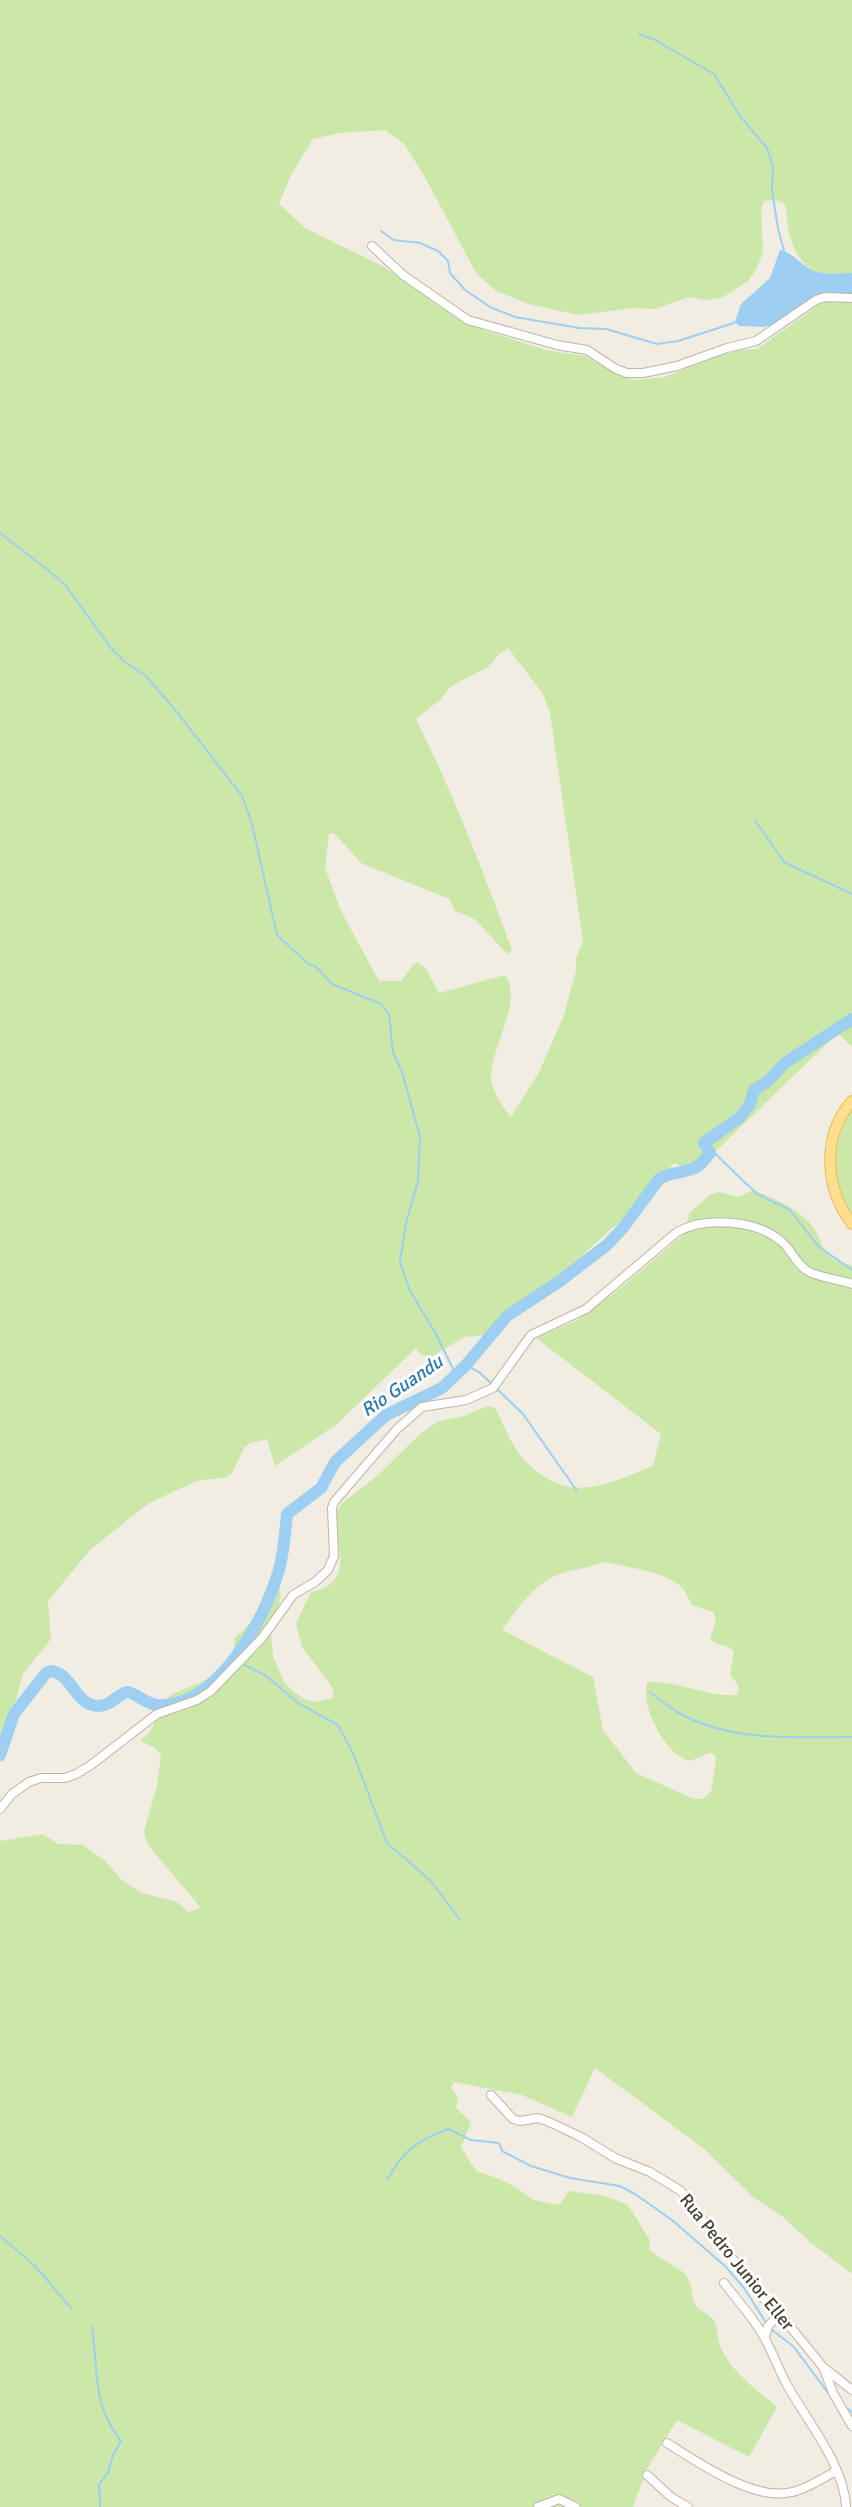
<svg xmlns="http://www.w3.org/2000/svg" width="852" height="2507" viewBox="0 0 852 2507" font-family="Signika,sans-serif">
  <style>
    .green { fill: #cce8a9; fill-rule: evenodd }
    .water { fill: #9ccff2 }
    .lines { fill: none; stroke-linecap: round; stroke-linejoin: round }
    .stream { stroke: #9ccff2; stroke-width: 2 }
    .river { stroke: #9ccff2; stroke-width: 12 }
    .minor-casing { stroke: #beb5a5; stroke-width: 10 }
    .major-casing { stroke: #e7bd5c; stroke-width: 12 }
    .minor { stroke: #fff; stroke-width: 8 }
    .major { stroke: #ffdf8f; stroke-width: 10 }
    .labels { text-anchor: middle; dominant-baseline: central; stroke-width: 6; stroke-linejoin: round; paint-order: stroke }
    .street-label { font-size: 18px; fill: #443d33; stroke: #fff }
    .water-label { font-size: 19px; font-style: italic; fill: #2978b2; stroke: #fff }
  </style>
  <rect width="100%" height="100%" fill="#f2ede3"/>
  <g class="green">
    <path d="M 0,0 L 852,0 L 852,273 C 842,273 828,275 818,272 C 802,268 790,244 788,228 C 785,211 792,198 765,201 L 761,207 L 763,252 L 757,268 L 749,280 L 722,298 L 705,300 L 689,297 L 655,309 L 634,308 L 578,315 L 529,304 L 496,291 L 476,273 L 426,179 L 405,145 L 385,130 L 339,133 L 313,139 L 291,175 L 279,204 L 305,228 L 384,267 L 465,324 L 546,350 L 585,356 L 618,375 L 635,380 L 664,377 L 716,357 L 739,350 L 757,349 L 815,308 L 824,294 L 852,295 L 852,1047 L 838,1033 L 695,1171 L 674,1163 L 660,1180 L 654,1197 L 637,1213 L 612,1228 L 552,1284 L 518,1304 L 487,1335 L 465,1337 L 430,1357 L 421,1355 L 416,1348 L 337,1424 L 275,1466 L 267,1439 L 250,1443 L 244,1448 L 232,1473 L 226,1477 L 197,1481 L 149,1503 L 90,1550 L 48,1601 L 51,1639 L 23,1674 L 17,1696 L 16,1709 L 4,1729 L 0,1741 ZM 508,648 L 543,694 L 550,713 L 583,942 L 576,958 L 576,971 L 563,1018 L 539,1072 L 511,1117 C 503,1107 492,1092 491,1078 C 490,1049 524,1000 505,975 L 439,993 L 426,969 L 418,962 L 413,965 L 401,981 L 379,981 L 341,911 L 325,868 L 329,833 L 335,834 L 361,863 L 449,899 L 455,911 L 476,920 L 507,954 L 512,950 C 483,871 454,795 416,719 L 441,699 L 451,686 L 488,667 L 500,653 Z"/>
    <path d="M 852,1108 L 852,1220 C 833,1177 827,1151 852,1108 Z"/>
    <path d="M 753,1190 C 772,1197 792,1206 807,1220 C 825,1237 818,1261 852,1265 L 852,2274 L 810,2242 L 783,2217 L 753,2197 L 703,2148 L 595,2068 L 572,2117 L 522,2095 L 454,2082 L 451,2088 L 458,2097 L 456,2108 L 471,2122 L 461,2147 L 476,2171 L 500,2179 L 517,2188 L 533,2200 L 559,2205 L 569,2191 L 605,2196 L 628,2205 L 650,2240 L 649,2249 C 659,2259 677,2266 685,2274 C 693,2282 690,2294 695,2304 C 699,2312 710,2313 715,2322 C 718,2330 717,2340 721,2348 C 732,2373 756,2389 777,2407 L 749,2457 L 677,2420 L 647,2469 L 633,2507 L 0,2507 L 0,1841 L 43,1834 L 58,1844 L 83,1845 L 104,1860 L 122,1880 L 142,1893 L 177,1902 L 188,1912 L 201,1908 L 153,1851 L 147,1842 L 144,1831 L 157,1786 L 161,1755 L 154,1747 L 140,1741 C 152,1731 157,1724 157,1708 L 166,1702 L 170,1695 C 199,1683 233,1674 235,1638 L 259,1614 L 265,1591 L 277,1575 L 281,1596 L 271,1634 L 273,1656 L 285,1684 L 302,1698 L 313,1702 L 334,1698 L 332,1687 L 302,1647 L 296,1623 L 311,1592 C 352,1584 340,1550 333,1520 L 341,1504 L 378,1475 L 420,1434 L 437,1422 L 463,1416 L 488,1406 L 495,1408 C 503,1423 510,1443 521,1456 C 564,1505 600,1488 653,1466 L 661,1434 L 536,1338 L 577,1320 L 621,1288 L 686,1232 L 689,1213 L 710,1195 L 719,1192 L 739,1197 ZM 604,1562 C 624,1566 672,1573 684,1590 C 687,1594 689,1600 692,1605 L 713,1612 L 716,1621 L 710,1638 C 718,1648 727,1643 734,1651 L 730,1675 C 736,1682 741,1686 737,1695 C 707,1697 679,1681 648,1682 C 639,1701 660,1740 675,1753 C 679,1757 685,1759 690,1761 L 710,1753 L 715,1755 L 716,1760 L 711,1792 L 702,1799 L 694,1799 L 636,1773 L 603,1730 L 593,1677 L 502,1630 C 519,1606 537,1579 567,1572 C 580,1568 591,1567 604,1562 Z"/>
  </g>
  <path class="water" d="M 780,250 C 795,253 803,269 818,272 C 828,275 842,273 852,273 L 852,295 L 815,296 L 774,324 L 764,327 L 739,326 L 735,321 L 741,304 L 770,278 Z"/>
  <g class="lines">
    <g class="stream">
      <polyline points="639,34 653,39 714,74 740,116 767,148 773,166 772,191 778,228 784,251"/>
      <polyline points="381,231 394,240 420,243 438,251 448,261 450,273 465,290 490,307 515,317 579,328 606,329 657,344 678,341 737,322"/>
      <polyline points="0,533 48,570 66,586 111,648 126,663 145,675 176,711 242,796 252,824 277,935 308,964 315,966 332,984 381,1004 389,1014 393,1052 402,1072 420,1137 418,1181 406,1223 400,1262 410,1291 436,1334 456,1375"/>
      <polyline points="755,820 784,862 852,894"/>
      <polyline points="704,1143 757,1194 790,1210 818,1246 852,1270"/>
      <polyline points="466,1365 479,1372 492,1384"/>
      <polyline points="496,1388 523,1414 577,1491"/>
      <polyline points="243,1664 266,1676 298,1703 338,1725 353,1753 387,1843 431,1881 460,1920"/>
      <path d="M 650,1692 C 660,1699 669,1708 681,1714 C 732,1742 796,1737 852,1737"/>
      <path d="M 388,2179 C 403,2150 417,2141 448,2129 L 471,2140 L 499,2143 L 502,2151 L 531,2166 L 570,2178 L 620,2186 L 635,2194 L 672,2220 L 726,2267 L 744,2288 L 765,2321"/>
      <polyline points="0,2236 35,2266 71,2308"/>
      <path d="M 92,2327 C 99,2373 91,2402 121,2441 L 113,2455 L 108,2473 L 99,2484 L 100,2507"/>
      <polyline points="772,2330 793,2346 829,2394"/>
      <polyline points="848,2409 852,2412"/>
    </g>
    <path class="river" d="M 0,1755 L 14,1714 L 46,1673 L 51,1671 C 72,1673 75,1706 99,1706 C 111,1706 117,1694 128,1692 C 138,1695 147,1704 157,1705 C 217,1709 264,1620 278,1573 C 284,1554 285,1533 287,1514 L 321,1488 L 335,1462 L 386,1415 L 442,1388 L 466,1365 L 507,1316 L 560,1281 L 607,1245 L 623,1228 L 659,1179 C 671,1171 687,1174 698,1166 C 703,1163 706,1157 710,1153 L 704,1143 L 739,1118 L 749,1106 L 754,1090 L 768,1081 L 785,1063 L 852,1019"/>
    <g class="minor-casing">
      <g id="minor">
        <polyline points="372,246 403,275 468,320 557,345 587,350 616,369 627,373 643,373 677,366 727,348 756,341 816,300 825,297 852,298"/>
        <path d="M 0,1809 L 12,1794 L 29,1782 L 41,1778 L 65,1778 L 76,1774 L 91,1765 L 157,1714 L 197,1700 L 211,1691 L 262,1638 L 293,1595 L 315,1582 L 328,1570 L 334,1556 L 332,1508 L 334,1502 L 397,1429 L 422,1407 L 466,1400 L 493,1388 L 531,1335 L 586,1309 L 677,1232 C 705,1216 756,1220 781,1241 C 791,1249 795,1262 806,1270 C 818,1278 838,1279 852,1284"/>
        <polyline points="491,2095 513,2119 520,2121 538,2118 547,2121 581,2137 615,2158 650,2172 681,2191 762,2297 780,2314 823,2367 852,2390"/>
        <path d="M 724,2283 C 738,2301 754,2318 765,2339 C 773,2353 778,2368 786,2383 C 806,2420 844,2464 846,2507"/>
        <polyline points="765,2338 768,2326 780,2314"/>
        <polyline points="824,2369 833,2393 852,2426"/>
        <path d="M 667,2443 C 698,2462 754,2502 792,2492 C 807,2489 823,2478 836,2471"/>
        <polyline points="647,2475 671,2497 688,2507"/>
        <polyline points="538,2507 559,2499 576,2507"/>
      </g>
    </g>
    <g class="major-casing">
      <path id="major" d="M 852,1101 C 821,1136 825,1189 852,1224"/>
    </g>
    <use href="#minor" class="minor"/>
    <use href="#major" class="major"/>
  </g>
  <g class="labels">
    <g class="street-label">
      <text transform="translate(737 2262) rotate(51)">Rua Pedro Junior Eller</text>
    </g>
    <g class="water-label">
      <text transform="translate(402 1386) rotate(-34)">Rio Guandu</text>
    </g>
  </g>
</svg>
